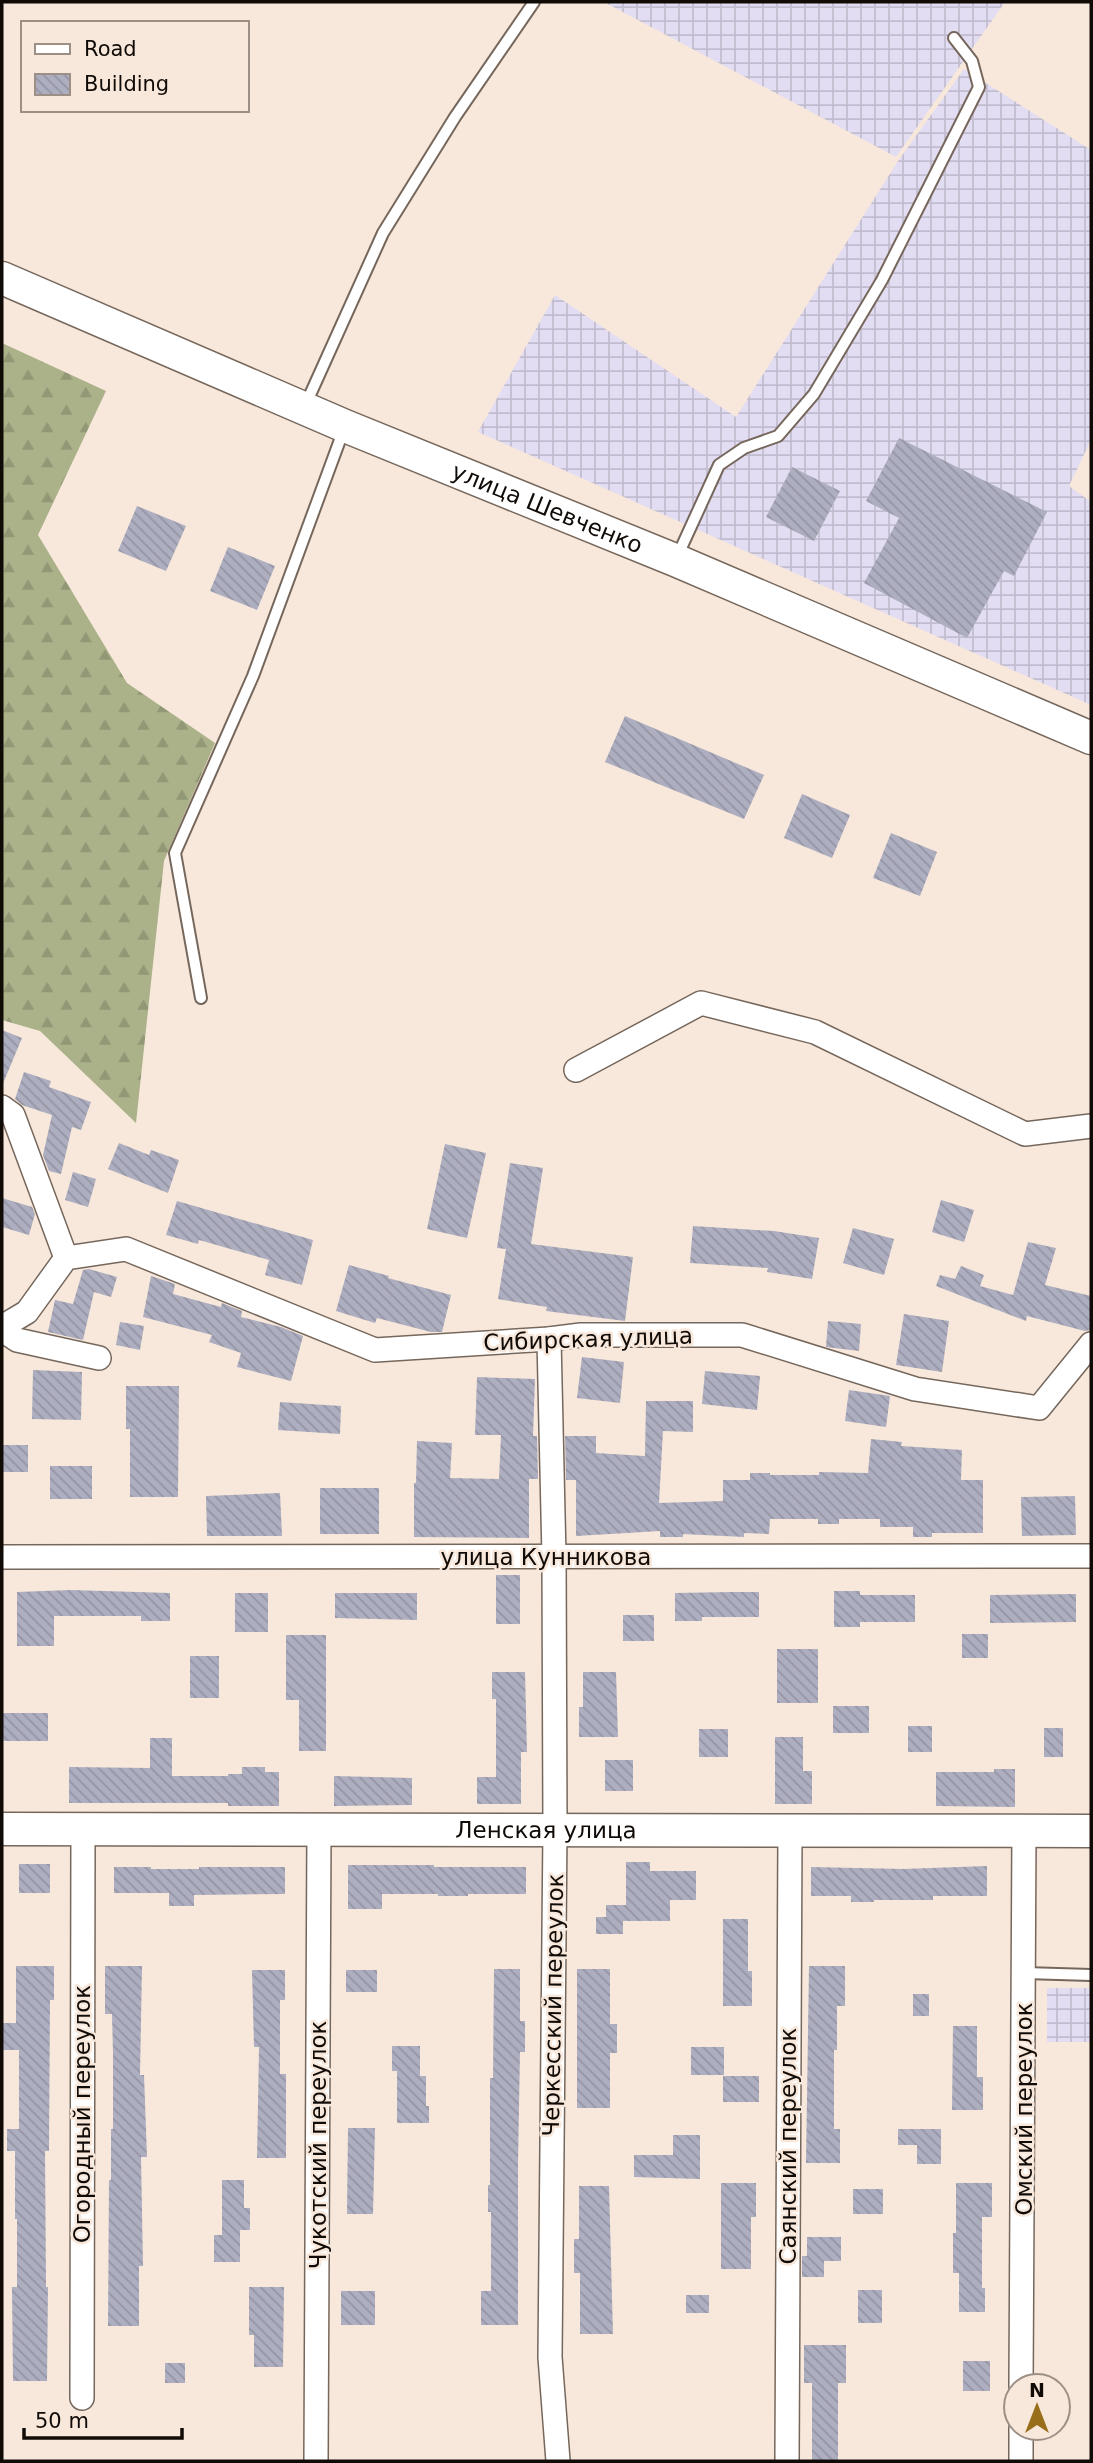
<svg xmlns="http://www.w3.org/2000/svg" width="1093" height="2463" viewBox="0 0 1093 2463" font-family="'DejaVu Sans',sans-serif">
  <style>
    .industrial { fill: url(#industrial-grid) }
    .forest { fill: url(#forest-firs) }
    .building { fill: url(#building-back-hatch) }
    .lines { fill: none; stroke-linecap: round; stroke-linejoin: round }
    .lane-casing { stroke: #76675c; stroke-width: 14 }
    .street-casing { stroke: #76675c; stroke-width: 26 }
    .secondary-casing { stroke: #76675c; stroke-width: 35 }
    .lane { stroke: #fff; stroke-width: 10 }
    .street { stroke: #fff; stroke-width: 23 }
    .secondary { stroke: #fff; stroke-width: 32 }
    .labels { text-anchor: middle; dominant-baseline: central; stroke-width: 5; stroke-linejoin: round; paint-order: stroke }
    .street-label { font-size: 23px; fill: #110b07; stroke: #f8e8db }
  </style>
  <defs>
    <pattern id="industrial-grid" width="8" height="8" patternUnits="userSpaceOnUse" patternTransform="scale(1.75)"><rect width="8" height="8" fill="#e3ddf3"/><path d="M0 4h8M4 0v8" fill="none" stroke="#c2bccf"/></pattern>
    <pattern id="forest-firs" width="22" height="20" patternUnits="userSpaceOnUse" patternTransform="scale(1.75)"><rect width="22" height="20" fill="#abb189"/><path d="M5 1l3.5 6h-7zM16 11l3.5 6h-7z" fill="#929775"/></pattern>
    <pattern id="building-back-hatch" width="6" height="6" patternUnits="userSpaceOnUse" patternTransform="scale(1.75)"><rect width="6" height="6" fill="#adaec0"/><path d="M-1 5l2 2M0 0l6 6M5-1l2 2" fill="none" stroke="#9494a4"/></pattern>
  </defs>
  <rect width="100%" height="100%" fill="#f8e8db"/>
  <g class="industrial">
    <polygon points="604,2 1005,2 896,157"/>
    <polygon points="964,69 1091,150 1091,440 1069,486 1091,502 1091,705 478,432 555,295 736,417 898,161"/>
    <rect x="1047" y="1988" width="44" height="54"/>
  </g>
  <polygon class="forest" points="2,343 106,391 38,535 127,683 215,743 164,861 136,1123 40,1031 2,1020"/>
  <g class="building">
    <polygon points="899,438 1047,512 1014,576 1004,571 967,638 864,583 899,518 866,501"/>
    <polygon points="792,467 840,491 814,541 766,517"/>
    <polygon points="137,506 186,526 166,571 118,551"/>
    <polygon points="228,547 275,566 257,610 210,591"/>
    <polygon points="625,716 764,775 744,819 605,762"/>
    <polygon points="802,794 850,815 832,858 784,838"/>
    <polygon points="891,833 937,852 920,896 873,878"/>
    <polygon points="2,1030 22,1038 2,1086"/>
    <polygon points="24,1072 51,1081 49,1087 91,1102 81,1130 72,1127 61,1174 49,1171 43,1155 52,1115 22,1105 15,1099"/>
    <polygon points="119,1143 149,1155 151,1150 179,1160 168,1193 108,1169"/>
    <polygon points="445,1144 486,1153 467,1238 427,1229"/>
    <polygon points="510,1163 543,1168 531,1244 633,1257 625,1321 546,1311 547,1307 498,1299 506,1249 497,1248"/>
    <polygon points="73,1172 96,1179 88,1207 65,1200"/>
    <polygon points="2,1198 32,1207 35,1214 29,1235 2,1227"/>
    <polygon points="941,1200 974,1210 964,1242 932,1232"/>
    <polygon points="177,1201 313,1240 302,1285 265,1275 269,1260 199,1240 198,1244 166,1235"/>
    <polygon points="693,1226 774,1231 819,1238 812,1279 767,1272 768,1268 690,1263"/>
    <polygon points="853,1228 894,1239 884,1275 843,1263"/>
    <polygon points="1028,1242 1056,1248 1045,1285 1091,1296 1091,1330 1085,1331 1027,1316 1026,1321 936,1286 940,1275 955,1279 961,1266 984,1275 980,1286 1013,1295"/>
    <polygon points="349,1265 389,1276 388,1278 451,1295 442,1332 431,1332 377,1318 375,1323 336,1311"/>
    <polygon points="89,1269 117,1277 111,1297 94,1292 83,1340 48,1332 55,1300 73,1304 83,1270"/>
    <polygon points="151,1276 175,1284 173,1294 221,1307 222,1303 242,1311 241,1317 281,1327 303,1336 291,1381 237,1367 241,1353 209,1342 212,1335 143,1317"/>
    <polygon points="904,1314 949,1321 942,1372 896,1365"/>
    <polygon points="828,1321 861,1324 859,1351 826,1347"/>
    <polygon points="120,1322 144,1326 140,1350 116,1345"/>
    <polygon points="582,1357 624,1362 620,1403 577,1398"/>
    <polygon points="33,1370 82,1372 81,1420 32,1419"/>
    <polygon points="705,1371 760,1376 757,1410 702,1404"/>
    <polygon points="477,1377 535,1379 533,1436 537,1436 538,1479 529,1479 529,1538 414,1537 414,1483 416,1483 417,1441 452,1443 450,1478 499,1479 501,1435 475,1435"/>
    <polygon points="126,1386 179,1386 178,1497 130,1497 130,1429 126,1429"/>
    <polygon points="849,1390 890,1396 886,1427 845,1421"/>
    <polygon points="646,1401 693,1401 693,1432 663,1431 659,1503 723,1501 723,1480 750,1480 750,1473 770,1473 770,1475 819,1475 819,1472 868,1473 871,1439 902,1442 901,1446 962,1450 961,1480 983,1480 983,1533 932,1533 932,1537 913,1537 913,1527 880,1527 880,1519 839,1519 839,1524 818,1524 818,1519 770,1519 769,1534 744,1533 744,1537 683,1534 683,1537 660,1537 660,1531 576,1536 576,1480 566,1480 565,1436 596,1436 596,1453 645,1456"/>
    <polygon points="280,1402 341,1406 340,1434 278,1430"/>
    <polygon points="2,1445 28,1445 28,1472 3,1472"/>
    <rect x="50" y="1466" width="42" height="33"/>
    <rect x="320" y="1488" width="59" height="46"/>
    <polygon points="280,1493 282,1536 207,1536 206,1496"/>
    <polygon points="1075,1496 1076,1535 1022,1536 1021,1497"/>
    <rect x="496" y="1575" width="24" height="49"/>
    <polygon points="71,1590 170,1593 170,1621 141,1621 141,1616 54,1616 54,1646 17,1646 17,1592"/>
    <polygon points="834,1591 860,1591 860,1595 915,1595 915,1622 860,1622 860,1627 834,1627"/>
    <polygon points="732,1592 759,1592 759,1617 702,1617 702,1621 675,1621 675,1593"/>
    <rect x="235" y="1593" width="33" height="39"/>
    <polygon points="335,1593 417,1593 417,1620 335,1618"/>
    <polygon points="1076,1594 1076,1622 990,1623 990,1595"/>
    <rect x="623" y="1615" width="31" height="26"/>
    <rect x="962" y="1634" width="26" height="24"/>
    <polygon points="286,1635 326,1635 326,1751 299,1751 299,1700 286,1700"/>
    <rect x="777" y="1649" width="41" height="54"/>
    <rect x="190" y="1656" width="29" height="42"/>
    <polygon points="492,1672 525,1672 527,1752 521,1752 521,1804 477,1804 477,1777 496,1777 496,1699 492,1699"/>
    <polygon points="583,1672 616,1672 618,1737 579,1737 579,1707 583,1707"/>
    <rect x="833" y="1706" width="36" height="27"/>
    <rect x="2" y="1713" width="46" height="28"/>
    <rect x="908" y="1726" width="24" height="26"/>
    <rect x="1044" y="1728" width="19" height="29"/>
    <rect x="699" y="1729" width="29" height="28"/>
    <polygon points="775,1737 803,1737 803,1771 812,1771 812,1804 775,1804"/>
    <polygon points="150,1738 172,1738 172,1776 228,1776 228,1774 242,1774 242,1767 265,1767 265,1772 279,1772 279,1806 228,1806 228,1803 69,1803 69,1767 150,1768"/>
    <rect x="605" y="1760" width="28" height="31"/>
    <polygon points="994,1769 1015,1769 1015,1807 936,1806 936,1772 994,1772"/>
    <polygon points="334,1776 412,1778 412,1805 334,1806"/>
    <polygon points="626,1862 650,1862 650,1871 696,1871 696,1900 670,1900 670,1921 623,1921 623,1934 596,1934 596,1917 606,1917 606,1905 626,1905"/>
    <rect x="19" y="1864" width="31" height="29"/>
    <polygon points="348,1865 434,1865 434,1867 526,1867 526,1894 468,1894 468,1896 438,1896 438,1894 382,1894 382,1909 348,1909"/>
    <polygon points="987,1866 987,1896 933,1896 933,1900 874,1900 874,1902 851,1902 851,1896 811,1896 811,1867 903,1869"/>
    <polygon points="114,1867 151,1867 151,1869 199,1869 199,1867 285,1867 285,1894 194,1895 194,1906 169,1906 169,1893 114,1893"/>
    <polygon points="723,1919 748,1919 748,1971 752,1971 752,2006 723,2006"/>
    <polygon points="16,1966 54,1966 54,2000 50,2000 49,2151 45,2151 46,2287 48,2287 47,2381 13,2381 12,2287 17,2287 17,2219 15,2219 15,2151 7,2151 7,2129 19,2129 19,2050 2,2050 2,2023 16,2023"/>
    <polygon points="105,1966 142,1966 140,2075 144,2075 147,2157 141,2157 143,2266 139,2266 139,2326 108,2326 109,2180 111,2180 111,2129 113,2129 113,2053 112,2014 105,2014"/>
    <polygon points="809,1966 845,1966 845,2006 837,2006 837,2050 834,2050 834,2129 840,2129 840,2163 806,2163"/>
    <polygon points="494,1969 520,1969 520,2021 525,2021 525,2052 520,2052 518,2163 518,2325 481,2325 481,2291 491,2291 491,2212 488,2212 488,2185 490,2185 490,2078 493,2078"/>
    <polygon points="577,1969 610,1969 610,2024 617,2024 617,2053 610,2053 610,2108 577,2108"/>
    <polygon points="252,1970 285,1970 285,2000 280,2000 280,2074 286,2074 286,2158 257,2158 259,2047 254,2047"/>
    <rect x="346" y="1970" width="31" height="22"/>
    <rect x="913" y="1994" width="16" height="22"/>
    <polygon points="953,2026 977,2026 977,2077 983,2077 983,2110 952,2110"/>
    <polygon points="392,2046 420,2046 420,2076 426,2076 426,2106 429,2106 429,2123 397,2123 397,2071 392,2071"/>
    <rect x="691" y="2047" width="33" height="28"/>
    <rect x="723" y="2076" width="36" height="26"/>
    <polygon points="348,2128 375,2128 373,2214 347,2214"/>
    <polygon points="898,2129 941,2129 941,2164 917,2164 917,2145 898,2145"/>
    <polygon points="673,2135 700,2135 700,2179 634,2177 634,2155 673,2155"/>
    <polygon points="222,2180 244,2180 244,2208 250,2208 250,2230 240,2230 240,2262 214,2262 214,2235 222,2235"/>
    <polygon points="721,2183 756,2183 756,2217 751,2217 751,2269 721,2269"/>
    <polygon points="956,2183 992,2183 992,2217 982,2217 982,2288 985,2288 985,2312 959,2312 959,2273 953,2273 953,2233 956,2233"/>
    <polygon points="579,2186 609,2186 613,2334 580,2334 580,2273 574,2273 574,2239 579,2239"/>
    <rect x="853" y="2189" width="30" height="25"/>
    <polygon points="807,2237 841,2237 841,2261 824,2261 824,2277 802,2277 802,2256 807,2256"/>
    <polygon points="249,2287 284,2287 283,2367 254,2367 254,2335 249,2335"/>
    <rect x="858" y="2290" width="24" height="33"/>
    <rect x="341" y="2291" width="34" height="34"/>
    <rect x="686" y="2295" width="23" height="18"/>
    <polygon points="804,2345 846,2345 846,2383 838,2383 838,2461 812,2461 812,2383 804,2383"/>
    <rect x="963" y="2361" width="27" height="30"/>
    <rect x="165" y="2363" width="20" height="20"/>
  </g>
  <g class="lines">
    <g class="lane-casing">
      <g id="lane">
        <polyline points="305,406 383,233 455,117 534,2"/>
        <polyline points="677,557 719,465 744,448 778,436 814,394 882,280 979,87 972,61 954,38"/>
        <polyline points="201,998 175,853 253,676 344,429"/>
        <polyline points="1025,1973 1091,1975"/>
      </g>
    </g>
    <g class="street-casing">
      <g id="street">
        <polyline points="576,1070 701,1003 815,1032 1025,1134 1091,1126"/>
        <polyline points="2,1107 13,1115 66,1258"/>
        <polyline points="2,1327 27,1312 66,1258 126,1249 375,1350 549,1339 581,1335 742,1335 915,1389 1039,1408 1091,1344"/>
        <polyline points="2,1330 17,1340 99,1358"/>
        <polyline points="549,1339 554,1557 555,1829 550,2357 558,2461"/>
        <polyline points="2,1557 1091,1556"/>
        <polyline points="1021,2386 1024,1831"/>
        <polyline points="82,2398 83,1830"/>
        <polyline points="316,2461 319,1828"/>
        <polyline points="787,2461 790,1831"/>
        <polyline points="1021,2461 1021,2428"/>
      </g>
    </g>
    <g class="secondary-casing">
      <g id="secondary">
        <path id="s1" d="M 2,278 L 345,426 L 675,560 L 1091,738"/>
        <path id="s2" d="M 2,1829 L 1091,1831"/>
      </g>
    </g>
    <use href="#lane" class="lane"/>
    <use href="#street" class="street"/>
    <use href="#secondary" class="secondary"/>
  </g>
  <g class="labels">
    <g class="street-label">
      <text stroke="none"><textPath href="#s1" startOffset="592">улица Шевченко</textPath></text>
      <text transform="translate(588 1339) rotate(-2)">Сибирская улица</text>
      <text x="546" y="1557">улица Кунникова</text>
      <text stroke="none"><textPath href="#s2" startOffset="544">Ленская улица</textPath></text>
      <text transform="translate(553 2005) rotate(-89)">Черкесский переулок</text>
      <text transform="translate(1024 2109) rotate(-90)">Омский переулок</text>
      <text transform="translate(82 2114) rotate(-90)">Огородный переулок</text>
      <text transform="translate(318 2145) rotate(-90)">Чукотский переулок</text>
      <text transform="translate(788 2146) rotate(-90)">Саянский переулок</text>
    </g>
  </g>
  <rect width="1093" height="2463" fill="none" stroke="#110b07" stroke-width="7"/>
  <rect x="21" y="21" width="228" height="91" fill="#f8e8db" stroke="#9c9086" stroke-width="2"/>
  <rect x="35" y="44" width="35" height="10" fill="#ffffff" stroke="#9c9086" stroke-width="2"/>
  <text x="84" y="56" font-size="21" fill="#110b07">Road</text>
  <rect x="35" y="74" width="35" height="21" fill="url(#building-back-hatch)" stroke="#9c9086" stroke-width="2"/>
  <text x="84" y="91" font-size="21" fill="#110b07">Building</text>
  <g transform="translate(1037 2407)"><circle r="33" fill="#f8e8db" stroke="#9c9086" stroke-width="2"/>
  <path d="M0-5L12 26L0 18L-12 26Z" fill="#986e1b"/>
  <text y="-10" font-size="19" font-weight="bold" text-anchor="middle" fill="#110b07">N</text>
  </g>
  <path d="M24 2428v10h158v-10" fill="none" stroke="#110b07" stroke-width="3.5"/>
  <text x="35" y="2428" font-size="21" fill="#110b07" stroke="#f8e8db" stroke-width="5" paint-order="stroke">50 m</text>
</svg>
